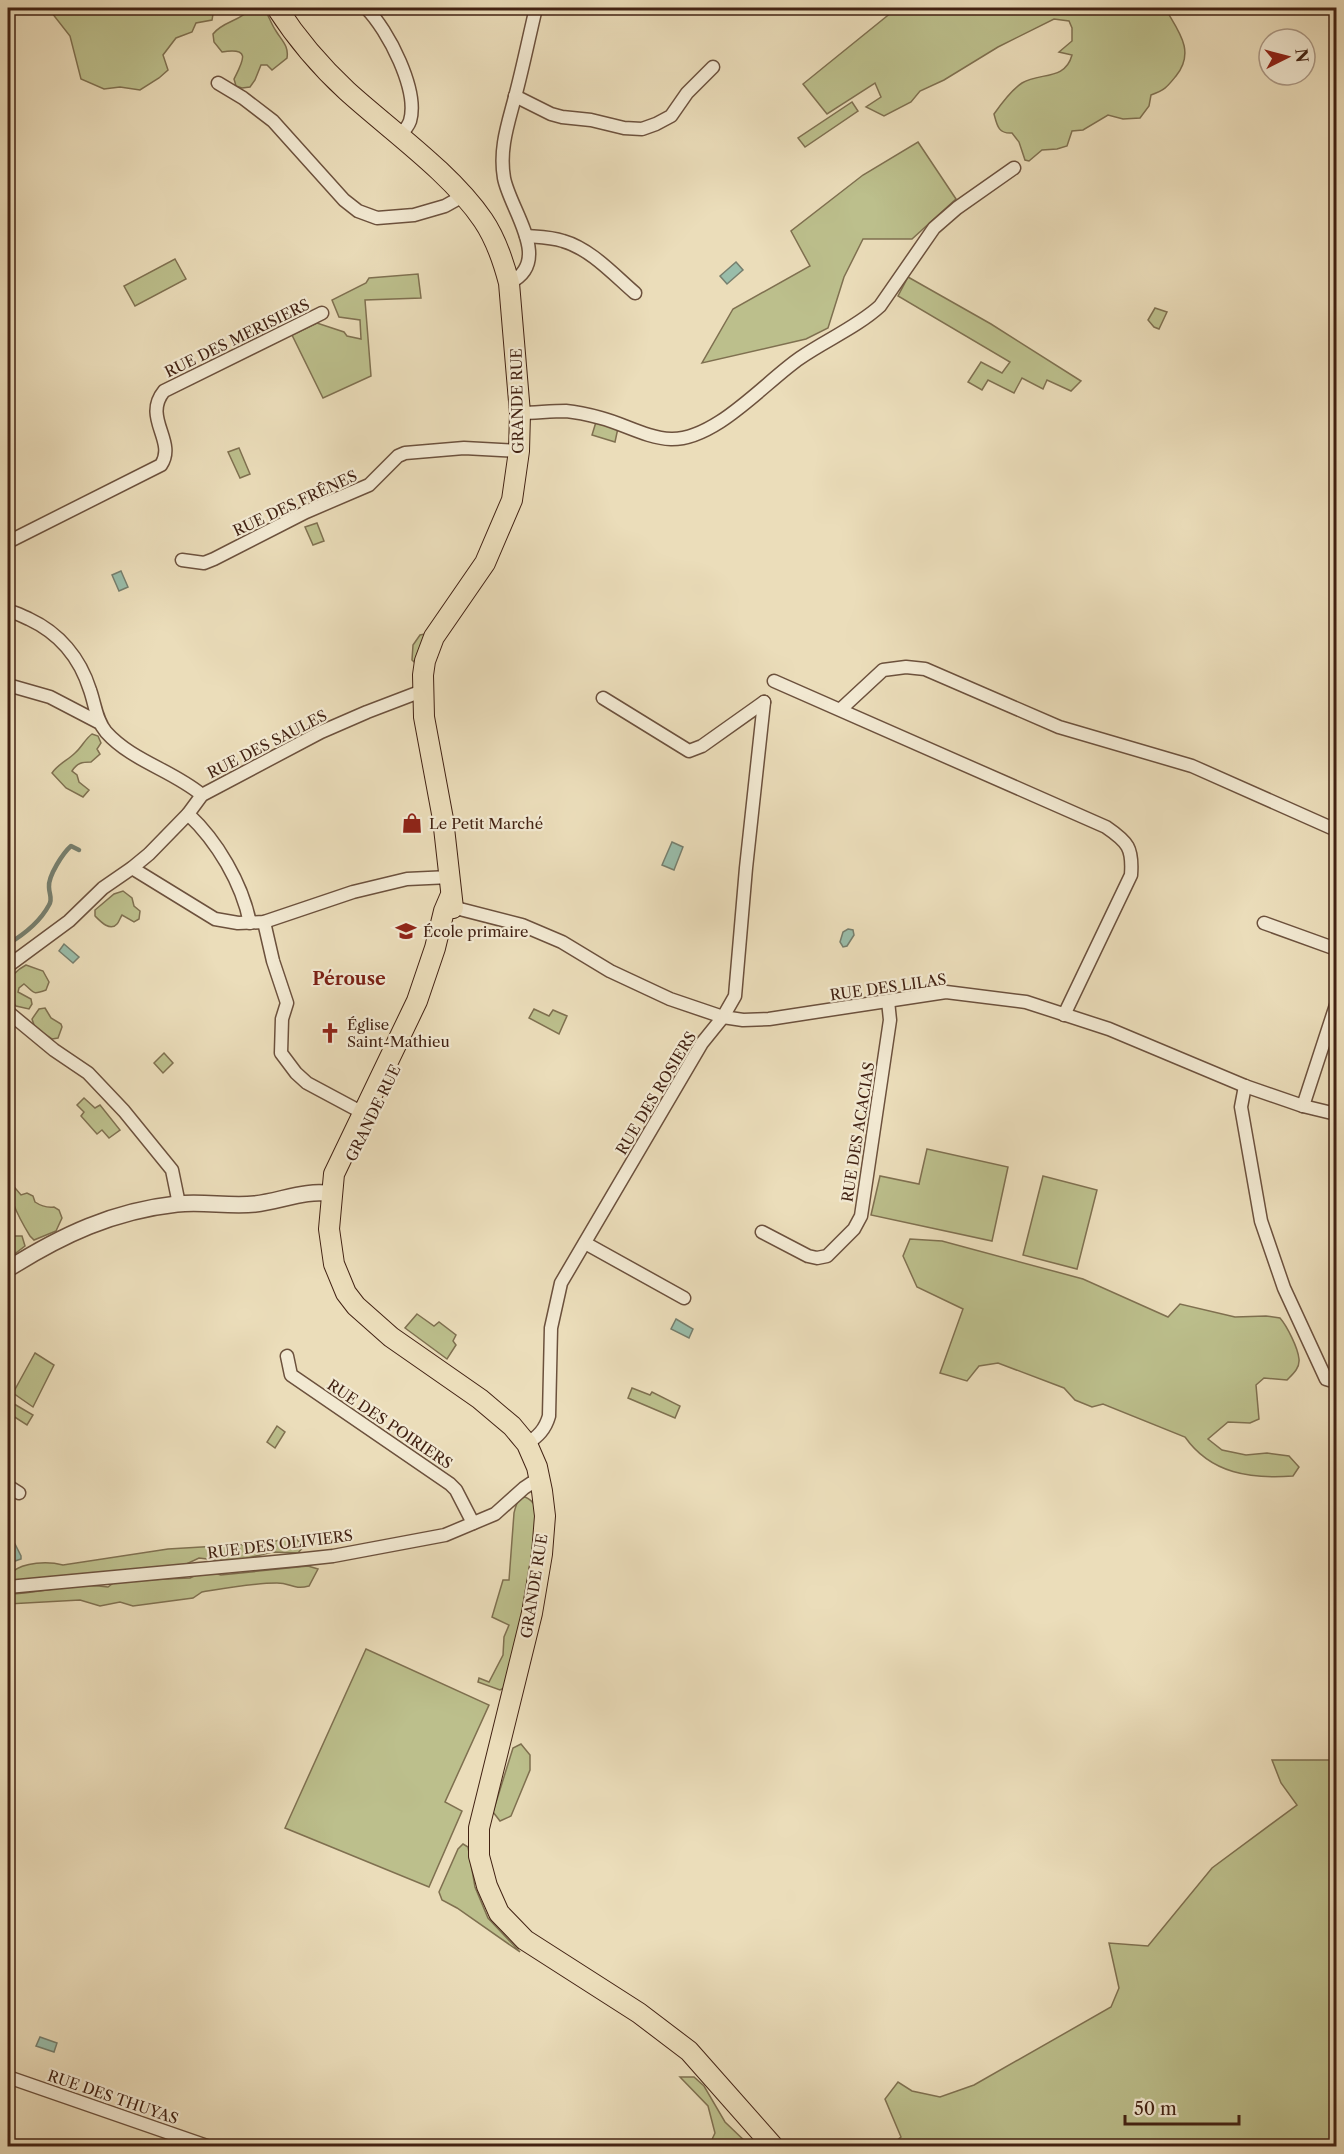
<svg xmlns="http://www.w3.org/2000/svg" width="1344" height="2154" viewBox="0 0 1344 2154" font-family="'Libre Caslon Text',serif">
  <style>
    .green { fill: #bcbf8c; stroke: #7f7050; stroke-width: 1.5 }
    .water { fill: #99bdaa; stroke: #767f6e; stroke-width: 1.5 }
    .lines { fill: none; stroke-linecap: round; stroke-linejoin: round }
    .stream { stroke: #767f6e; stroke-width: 4.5 }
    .minor-casing { stroke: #6c513d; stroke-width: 15 }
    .tertiary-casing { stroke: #6c513d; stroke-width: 18 }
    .primary-casing { stroke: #422213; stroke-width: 22 }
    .minor { stroke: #f2e9d2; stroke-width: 12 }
    .tertiary { stroke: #f2e9d2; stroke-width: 15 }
    .primary { stroke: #ebddba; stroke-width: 20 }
    .labels { text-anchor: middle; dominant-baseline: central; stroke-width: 4.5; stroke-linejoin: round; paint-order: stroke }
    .street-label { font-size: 15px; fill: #422213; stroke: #f2e9d2 }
    .poi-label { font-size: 15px; fill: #422213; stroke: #f2e9d2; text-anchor: start }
    .quarter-label { font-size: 18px; font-weight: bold; fill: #7a1f14; stroke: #f2e9d2 }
  </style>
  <rect width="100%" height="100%" fill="#ebddba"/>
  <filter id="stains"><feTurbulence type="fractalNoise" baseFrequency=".00333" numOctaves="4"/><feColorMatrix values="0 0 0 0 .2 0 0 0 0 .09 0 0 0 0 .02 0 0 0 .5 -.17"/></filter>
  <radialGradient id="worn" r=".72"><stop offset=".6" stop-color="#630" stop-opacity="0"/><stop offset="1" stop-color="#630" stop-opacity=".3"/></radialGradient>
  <g class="green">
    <polygon points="48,8 153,8 154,9 159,8 214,8 212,20 196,23 192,32 176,38 163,55 168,70 159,78 140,90 120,87 104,89 81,79 70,36"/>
    <path d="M 252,8 L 264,8 C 269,16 271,24 276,31 C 282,41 289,46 287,58 L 272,70 L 267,65 L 261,65 L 255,80 L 250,87 L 242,88 L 236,86 L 234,79 C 243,61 252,47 222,52 L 214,42 L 213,34 C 223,21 239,22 252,8 Z"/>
    <path d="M 897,8 L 1165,8 C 1178,31 1196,51 1176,76 C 1167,87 1165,90 1151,95 L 1149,106 L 1140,118 L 1123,119 L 1108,115 L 1083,130 L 1072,131 L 1067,146 L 1057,149 L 1042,150 L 1029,161 L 1025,160 L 1019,142 L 1012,133 C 998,134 997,125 994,114 C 1001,104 1011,90 1022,83 C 1040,72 1065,81 1072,55 L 1059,52 L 1072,41 L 1072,28 L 1069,21 L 1054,19 L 998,47 L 944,80 L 920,91 L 911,102 L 884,116 L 866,107 L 881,97 L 875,83 L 827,114 L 803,84 Z"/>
    <polygon points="852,102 858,111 805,147 798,138"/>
    <polygon points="918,142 956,199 912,239 863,239 844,277 828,328 806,339 702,363 733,309 810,266 791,231 863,175"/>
    <polygon points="175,259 186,279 135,306 124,286"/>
    <polygon points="418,274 421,298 365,300 371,376 323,398 292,335 317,323 344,332 347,336 361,339 360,320 339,317 332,300 366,283 369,278"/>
    <polygon points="908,277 991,324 1081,381 1071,391 1047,380 1043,389 1022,378 1014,393 988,380 982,390 968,382 981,362 1002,373 1010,362 898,296"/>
    <polygon points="1155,308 1167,312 1159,329 1154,327 1148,320"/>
    <polygon points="596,422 618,428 615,442 592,435"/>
    <polygon points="239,448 250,474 240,478 228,452"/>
    <polygon points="317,523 324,541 313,545 305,527"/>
    <polygon points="425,634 414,662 412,660 413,645 420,635"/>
    <path d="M 92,734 L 98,736 L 101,743 L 97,749 L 100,754 L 91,762 C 82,762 77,763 72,771 L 77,775 L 79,782 L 89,790 L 83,797 L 66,788 L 52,773 C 58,764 68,760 75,753 C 82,747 85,739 92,734 Z"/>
    <path d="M 123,891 L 132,898 L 134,906 L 140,911 L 139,919 L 134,922 L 122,915 C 120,918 119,922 117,924 C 110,932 100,921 95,916 L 95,910 L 114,894 Z"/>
    <path d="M 26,965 L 43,971 L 49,982 L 46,990 C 32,995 35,993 24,984 L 19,988 L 18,992 L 31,999 L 32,1004 L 29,1009 L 16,1006 C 1,991 9,974 26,965 Z"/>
    <polygon points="45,1008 51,1018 61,1024 62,1027 58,1038 52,1039 35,1028 32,1019 39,1009"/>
    <polygon points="534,1009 549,1016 553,1010 567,1016 559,1034 529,1018"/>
    <polygon points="164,1053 173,1063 163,1073 154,1063"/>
    <polygon points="84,1098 95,1108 100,1105 120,1130 109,1138 102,1130 97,1134 81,1116 84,1112 77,1105"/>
    <polygon points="927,1149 1008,1167 992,1241 871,1215 880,1176 919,1184"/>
    <polygon points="1043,1176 1097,1190 1077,1269 1023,1255"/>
    <path d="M 10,1182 L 21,1195 L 27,1193 L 33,1196 L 35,1202 C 41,1206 46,1208 54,1207 L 59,1210 L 62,1218 L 56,1231 L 34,1240 L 30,1236 C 22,1223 7,1198 10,1182 Z"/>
    <polygon points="11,1236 22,1236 25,1246 8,1259 8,1237"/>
    <path d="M 910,1239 L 942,1241 L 1083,1279 L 1168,1317 L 1180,1304 L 1235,1317 L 1266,1316 L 1280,1318 C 1287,1326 1298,1348 1299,1359 C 1300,1368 1293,1374 1287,1380 L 1264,1378 L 1256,1385 L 1259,1419 L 1250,1423 L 1228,1422 L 1208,1439 L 1222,1450 L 1246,1455 L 1267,1453 L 1289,1456 L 1299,1467 L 1293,1476 C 1251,1479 1211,1474 1185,1437 L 1103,1404 L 1092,1407 L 1075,1400 L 1064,1388 L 998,1363 L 979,1366 L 967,1381 L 940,1373 L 963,1309 L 917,1287 L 903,1256 Z"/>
    <polygon points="417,1314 434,1326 439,1322 456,1335 453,1341 456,1345 447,1359 405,1328"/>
    <polygon points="35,1353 54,1365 33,1407 13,1393"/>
    <polygon points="632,1388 650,1395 652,1392 680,1406 675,1418 628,1398"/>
    <polygon points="9,1401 33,1415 27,1425 13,1416 13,1411 8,1410"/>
    <polygon points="277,1426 285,1432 275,1448 267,1442"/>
    <path d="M 525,1497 C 530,1499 533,1502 535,1506 C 547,1539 513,1651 504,1688 L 500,1690 L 478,1682 L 479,1678 L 489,1682 L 503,1655 L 504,1637 L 509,1625 L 492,1617 L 503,1580 L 509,1580 L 514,1513 C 516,1505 517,1499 525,1497 Z"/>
    <path d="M 283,1539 L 296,1539 L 304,1546 L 298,1553 L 272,1552 L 233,1562 L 199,1558 L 180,1567 L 13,1581 L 12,1572 C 24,1562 48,1561 63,1565 L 168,1549 L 269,1543 Z"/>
    <path d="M 308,1566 L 318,1569 L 309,1586 C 293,1590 291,1583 277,1583 C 252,1583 226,1588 202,1592 L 193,1598 L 133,1606 L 120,1602 L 100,1606 L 80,1600 L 8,1604 L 8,1594 C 41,1594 74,1581 108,1587 L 116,1581 L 190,1578 C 200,1573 211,1571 221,1575 Z"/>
    <polygon points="366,1649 489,1705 445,1802 462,1811 429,1887 285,1828"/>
    <polygon points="521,1744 530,1755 530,1770 511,1816 500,1821 493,1812 513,1748"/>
    <polygon points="1272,1760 1336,1760 1336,2146 890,2146 901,2137 885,2099 898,2082 912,2091 940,2097 974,2085 1111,2007 1119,1988 1109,1943 1148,1946 1212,1868 1297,1805 1281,1783"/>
    <polygon points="463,1844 468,1847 475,1887 488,1918 520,1952 457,1908 442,1900 439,1892 458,1849"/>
    <polygon points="680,2077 694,2077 704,2086 725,2122 750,2146 709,2146 715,2133 708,2106"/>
  </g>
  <g class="water">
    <polygon points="736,262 743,270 727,284 720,276"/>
    <polygon points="121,571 128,587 119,591 112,575"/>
    <polygon points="672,842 683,847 674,870 662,865"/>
    <polygon points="848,929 853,930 854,935 847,946 843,947 840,942 843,932"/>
    <polygon points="64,944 79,957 73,963 59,951"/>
    <polygon points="676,1319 693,1329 689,1338 671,1329"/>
    <polygon points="10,1541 15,1544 21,1556 21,1559 15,1561 8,1551 8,1542"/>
    <polygon points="40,2037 57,2043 54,2052 36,2046"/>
  </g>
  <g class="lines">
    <path class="stream" d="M 8,944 C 23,935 40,922 49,905 C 53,899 49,894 49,887 C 48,876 63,853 71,846 L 79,850"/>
    <g class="minor-casing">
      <g id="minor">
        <path d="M 366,8 C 388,30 419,90 410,121 C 408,127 403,132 399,136"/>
        <polyline points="218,83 243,98 273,121 344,200 358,211 377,218 414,215 445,206 463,196"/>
        <polyline points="515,96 551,114 562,117 591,120 624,128 642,129 656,124 671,116 687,93 713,67"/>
        <path d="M 526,236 C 538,237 551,237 563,241 C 591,249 614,275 635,293"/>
        <path d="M 509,283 C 554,262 510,210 504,178 C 499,149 508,124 515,97 C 523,67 529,37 536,8"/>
        <path d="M 520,413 C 535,413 550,411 566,411 C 577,412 590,415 601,418 C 624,424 647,438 671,439 C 716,440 765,382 800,358 C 826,340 857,327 880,306 L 934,228 L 957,208 L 1014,168"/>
        <path d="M 8,542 L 161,465 C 177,441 142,418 164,391 L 322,313"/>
        <polyline points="182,560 204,563 214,559 306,512 369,485 398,456 405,453 464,448 519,451"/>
        <path d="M 8,611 C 15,612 22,616 29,619 C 59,633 80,658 90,690 C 95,704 96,720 106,732 C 132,761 172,770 202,795"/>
        <path d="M 774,681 L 1106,827 C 1128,842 1133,848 1131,875 L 1064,1015"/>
        <polyline points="8,685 50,697 98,722"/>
        <polyline points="603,698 689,751 702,746 764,702"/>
        <polyline points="841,709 883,670 906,667 925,669 1059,727 1192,766 1336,830"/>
        <path d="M 188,814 C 217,841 242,883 250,923"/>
        <polyline points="132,868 215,919 238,923 264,922 353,892 407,879 450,877"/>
        <polyline points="448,906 522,925 562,942 610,971 670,999 723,1017 743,1020 769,1019 946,992 1026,1002 1109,1029 1245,1086 1303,1106 1336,1114"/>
        <polyline points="264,922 273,961 287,1003 282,1019 281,1053 296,1073 307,1083 363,1113"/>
        <polyline points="1264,923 1336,949"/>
        <polyline points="8,966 69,921 103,888 132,868 149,854 188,814 202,795 321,732 367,712 422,691"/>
        <polyline points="8,1012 54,1050 88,1073 124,1111 172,1170 179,1204"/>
        <polyline points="1245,1086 1241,1107 1261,1221 1284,1288 1326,1379 1336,1382"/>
        <polyline points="1303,1106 1336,1005"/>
        <polyline points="762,1232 808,1256 817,1258 827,1256 854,1229 861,1216 890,1020 888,1001"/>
        <polyline points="585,1243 684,1298"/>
        <polyline points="287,1356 291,1375 450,1484 456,1490 473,1523"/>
        <path d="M 527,1444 C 538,1436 545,1430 549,1416 L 551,1328 L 561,1283 L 702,1043 L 723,1017 L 735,996 L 746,868 L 764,702"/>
        <polyline points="8,1486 19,1493"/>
        <polyline points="8,1587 296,1560 333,1556 445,1535 495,1514 524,1488 539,1478"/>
        <polyline points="8,2077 207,2146"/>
      </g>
    </g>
    <g class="tertiary-casing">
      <path id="tertiary" d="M 8,1269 C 62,1235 113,1211 177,1204 C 204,1201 229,1207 255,1204 C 281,1201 307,1189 332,1194"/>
    </g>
    <g class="primary-casing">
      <g id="primary">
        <path d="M 277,8 C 297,39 320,66 347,91 C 390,130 451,173 483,220 C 496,239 503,260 509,283 L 520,413 L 519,451 L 512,500 L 485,563 L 434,637 L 425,661 L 423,675 L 424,717 L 443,819 L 453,908"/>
        <polyline points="450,897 444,911 435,948 417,1001 334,1174 329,1229 334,1264 346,1293 356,1306 391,1337 480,1399 512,1426 527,1444 537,1467 542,1491 545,1516 542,1554 532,1613 479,1828 479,1856 487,1886 499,1913 525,1940 639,2013 689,2051 773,2146"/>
      </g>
    </g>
    <use href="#minor" class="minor"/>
    <use href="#tertiary" class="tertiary"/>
    <use href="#primary" class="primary"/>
  </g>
  <defs>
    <g id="shop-bare" transform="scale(1.62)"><path d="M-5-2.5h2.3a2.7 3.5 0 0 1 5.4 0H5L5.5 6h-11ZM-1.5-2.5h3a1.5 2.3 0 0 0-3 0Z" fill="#8f2418" stroke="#f2e9d2" stroke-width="2.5" paint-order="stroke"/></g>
    <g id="school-bare" transform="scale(1.62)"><path d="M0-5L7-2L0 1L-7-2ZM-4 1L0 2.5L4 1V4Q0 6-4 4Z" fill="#8f2418" stroke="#f2e9d2" stroke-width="2.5" paint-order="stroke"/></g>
    <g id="church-bare" transform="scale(1.62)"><path d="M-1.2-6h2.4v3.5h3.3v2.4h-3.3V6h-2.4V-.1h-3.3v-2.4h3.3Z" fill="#8f2418" stroke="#f2e9d2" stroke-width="2.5" paint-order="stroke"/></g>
  </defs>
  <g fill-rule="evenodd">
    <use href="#shop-bare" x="412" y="823"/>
    <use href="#school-bare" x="406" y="931"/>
    <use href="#church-bare" x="330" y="1033"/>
  </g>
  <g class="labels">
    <g class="street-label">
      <text transform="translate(237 338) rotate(-26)">RUE DES MERISIERS</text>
      <text transform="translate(517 401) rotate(-91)">GRANDE RUE</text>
      <text transform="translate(295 503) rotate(-25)">RUE DES FRÊNES</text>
      <text transform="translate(267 744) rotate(-27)">RUE DES SAULES</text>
      <text transform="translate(888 987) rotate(-8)">RUE DES LILAS</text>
      <text transform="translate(656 1093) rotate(-59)">RUE DES ROSIERS</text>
      <text transform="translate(373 1113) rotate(-64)">GRANDE RUE</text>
      <text transform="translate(858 1132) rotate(-81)">RUE DES ACACIAS</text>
      <text transform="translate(390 1424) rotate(34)">RUE DES POIRIERS</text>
      <text transform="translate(280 1544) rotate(-7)">RUE DES OLIVIERS</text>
      <text transform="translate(534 1586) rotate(-81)">GRANDE RUE</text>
      <text transform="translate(113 2097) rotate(19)">RUE DES THUYAS</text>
    </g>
    <g class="poi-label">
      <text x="429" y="823">Le Petit Marché</text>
      <text x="423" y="931">École primaire</text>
      <text x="347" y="1024">Église<tspan x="347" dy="17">Saint-Mathieu</tspan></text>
    </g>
    <g class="quarter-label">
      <text x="349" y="979">Pérouse</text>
    </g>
  </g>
  <rect width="1344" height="2154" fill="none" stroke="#ebddba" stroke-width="30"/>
  <rect x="9" y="9" width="1326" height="2136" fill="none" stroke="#422213" stroke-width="3"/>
  <rect x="15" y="15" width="1314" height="2124" fill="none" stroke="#422213" stroke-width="1.5"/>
  <g transform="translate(1287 57) rotate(84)"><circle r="28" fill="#f2e9d2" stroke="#ac9986" stroke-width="1.5"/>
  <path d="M0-4.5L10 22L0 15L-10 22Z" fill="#8f2418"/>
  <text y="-9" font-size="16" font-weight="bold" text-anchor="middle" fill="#422213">N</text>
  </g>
  <path d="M1125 2115v9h114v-9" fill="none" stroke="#422213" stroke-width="3"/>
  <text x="1134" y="2115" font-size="18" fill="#422213" stroke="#f2e9d2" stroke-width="4.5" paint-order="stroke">50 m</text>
  <rect width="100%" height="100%" filter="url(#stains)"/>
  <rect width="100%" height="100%" fill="url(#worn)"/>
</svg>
